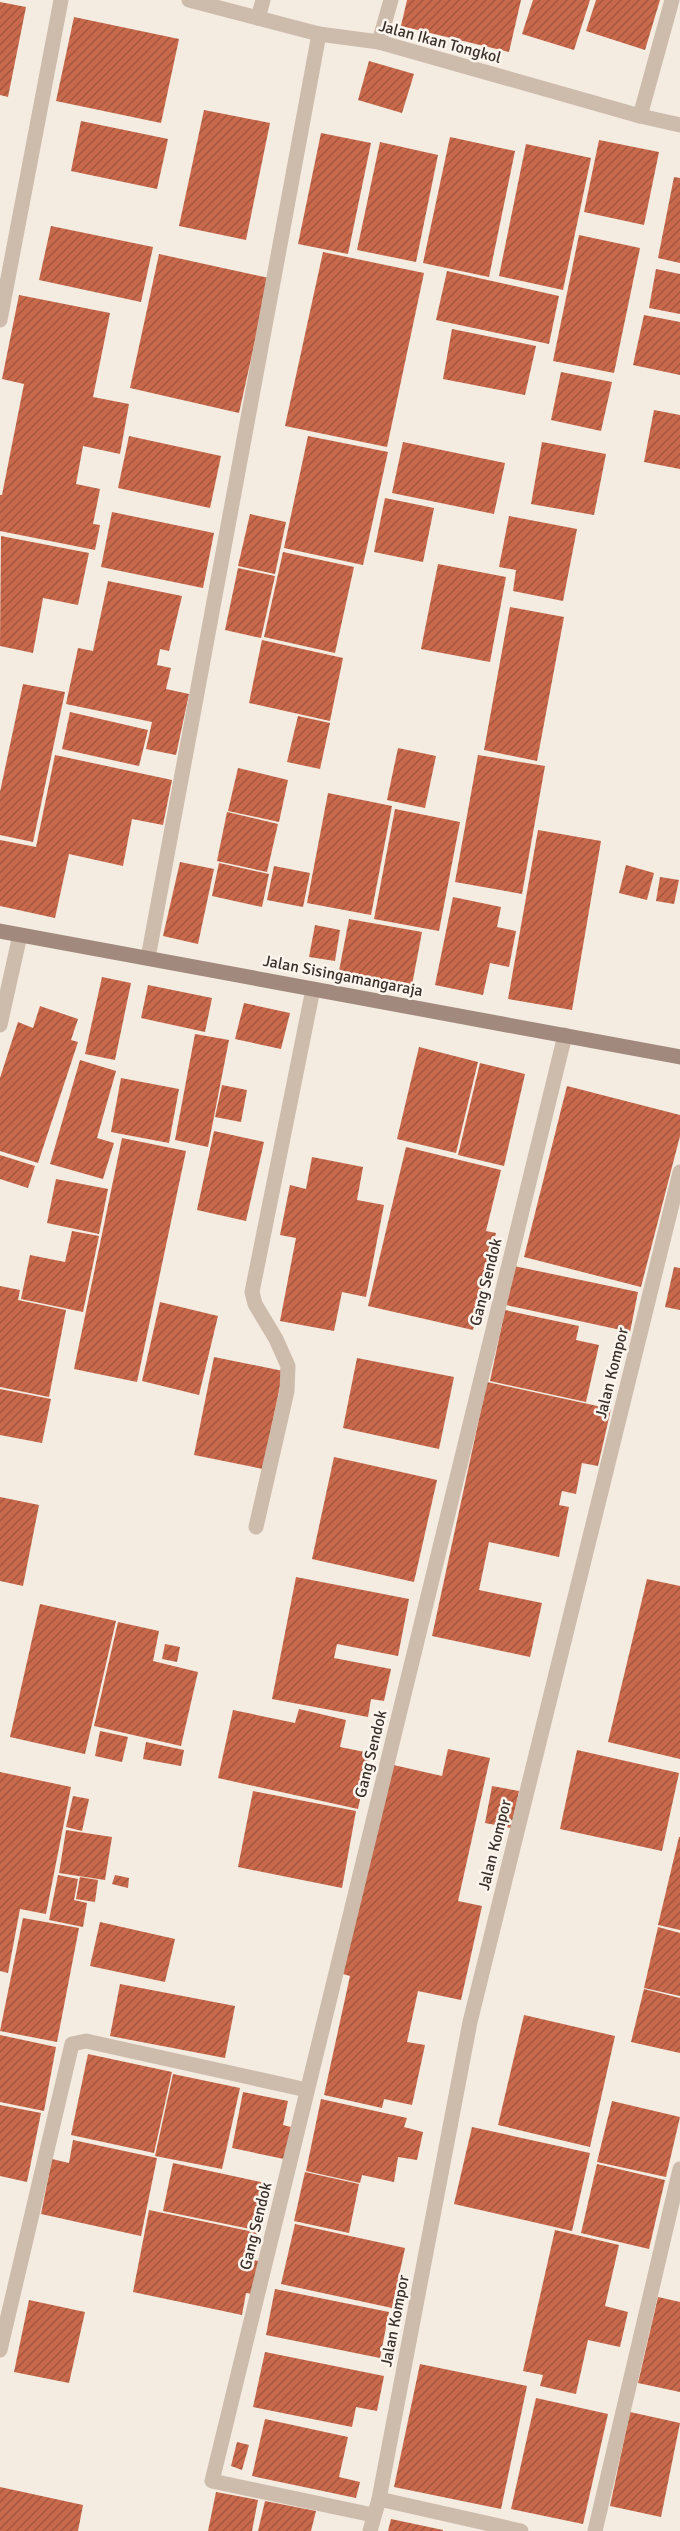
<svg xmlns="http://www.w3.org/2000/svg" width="680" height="2531" viewBox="0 0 680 2531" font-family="Signika,sans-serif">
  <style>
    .building { fill: url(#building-hatch) }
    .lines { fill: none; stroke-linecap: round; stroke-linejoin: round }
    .street { stroke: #cdbbac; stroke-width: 15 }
    .secondary { stroke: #a18a7d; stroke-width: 15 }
    .labels { text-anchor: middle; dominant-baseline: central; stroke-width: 5; stroke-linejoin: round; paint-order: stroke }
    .street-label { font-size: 16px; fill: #3b302b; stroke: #fbf5ee }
  </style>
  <defs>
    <pattern id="building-hatch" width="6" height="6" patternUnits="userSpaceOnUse" patternTransform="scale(1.5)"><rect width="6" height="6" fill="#c8694b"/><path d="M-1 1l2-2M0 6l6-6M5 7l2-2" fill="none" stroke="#a4573f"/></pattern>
  </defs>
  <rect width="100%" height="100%" fill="#f4ebe1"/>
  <g class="building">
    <polygon points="407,0 521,0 509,52 401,26"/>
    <polygon points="533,0 590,0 574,50 522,34"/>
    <polygon points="596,0 660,0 645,50 586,31"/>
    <polygon points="0,2 26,7 8,97 0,95"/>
    <polygon points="74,17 179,39 161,123 56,101"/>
    <polygon points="369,61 414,74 402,113 358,100"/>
    <polygon points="204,110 270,123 246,240 179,226"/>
    <polygon points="81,121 168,139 157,189 71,171"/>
    <polygon points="321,133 371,143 348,254 298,244"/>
    <polygon points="450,137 515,151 489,277 423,263"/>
    <polygon points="599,140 659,152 644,225 584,212"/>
    <polygon points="380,142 438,155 416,262 357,250"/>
    <polygon points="526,144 591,158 563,290 499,276"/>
    <polygon points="674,177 680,178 680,263 658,258"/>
    <polygon points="51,226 153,247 141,302 39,280"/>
    <polygon points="579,235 640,248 614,373 553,361"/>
    <polygon points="323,252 424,273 387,447 285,426"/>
    <polygon points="159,254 269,278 239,413 130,388"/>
    <polygon points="656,269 680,274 680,314 649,308"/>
    <polygon points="447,271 559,296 549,344 436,320"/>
    <polygon points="19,295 110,313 93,397 129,404 120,454 83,446 76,484 100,489 93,524 100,525 95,550 0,531 0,495 2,495 24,384 2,379"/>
    <polygon points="644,315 680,322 680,375 633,365"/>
    <polygon points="452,329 536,346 525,395 443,379"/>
    <polygon points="561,372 612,382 601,431 551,420"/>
    <polygon points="654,410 680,415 680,469 644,462"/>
    <polygon points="129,436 221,456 210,508 118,488"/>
    <polygon points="308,436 388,452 363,565 284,548"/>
    <polygon points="403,442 505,463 494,514 392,493"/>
    <polygon points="542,442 606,454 594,515 531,504"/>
    <polygon points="385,498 434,508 423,562 374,552"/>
    <polygon points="112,512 214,533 203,588 101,567"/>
    <polygon points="250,514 286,522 275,574 238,566"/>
    <polygon points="509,516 577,529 563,601 513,591 516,570 499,567"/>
    <polygon points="1,536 89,553 78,605 43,598 33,653 0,646"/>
    <polygon points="283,552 354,567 335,653 264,637"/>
    <polygon points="438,564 506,577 490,662 421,649"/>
    <polygon points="238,568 275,576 261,638 225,630"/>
    <polygon points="108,581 182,596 169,651 160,649 157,665 171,668 166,689 189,694 176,755 146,749 152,722 66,704 78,648 93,651"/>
    <polygon points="510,607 564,617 537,761 484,750"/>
    <polygon points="262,640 343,658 330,721 249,703"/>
    <polygon points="23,684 65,692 33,842 0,835 0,792"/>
    <polygon points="70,712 148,730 139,766 62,749"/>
    <polygon points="298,716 330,723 320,769 287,762"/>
    <polygon points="398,748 436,756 425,808 387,800"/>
    <polygon points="55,755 172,780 163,825 132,819 123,866 69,854 55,918 0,906 0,840 36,847"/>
    <polygon points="478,755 545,766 522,894 455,882"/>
    <polygon points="238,768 288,780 279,822 228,811"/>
    <polygon points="328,793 392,806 371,915 307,903"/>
    <polygon points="395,809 460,822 439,931 374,919"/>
    <polygon points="227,812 278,824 267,872 217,861"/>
    <polygon points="538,830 601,841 572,1010 508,999"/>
    <polygon points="180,862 214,869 198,944 163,936"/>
    <polygon points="219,863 269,874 262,907 212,896"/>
    <polygon points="626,865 654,873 647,900 619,893"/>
    <polygon points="274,866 310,873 303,907 267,900"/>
    <polygon points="660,877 679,880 674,904 656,901"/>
    <polygon points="453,897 501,907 497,927 516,931 509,967 490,963 483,995 435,985"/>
    <polygon points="349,919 422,932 412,985 339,971"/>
    <polygon points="315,925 340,930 335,961 309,957"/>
    <polygon points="102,977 131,983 115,1060 85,1054"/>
    <polygon points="148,985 212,998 205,1032 141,1018"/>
    <polygon points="244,1003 290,1013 281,1049 235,1039"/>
    <polygon points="40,1006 78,1019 71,1040 78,1042 38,1163 0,1151 0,1078 18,1022 33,1028"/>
    <polygon points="195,1034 229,1040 208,1147 175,1140"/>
    <polygon points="419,1047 478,1062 456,1153 397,1139"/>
    <polygon points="80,1060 116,1071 97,1138 114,1143 103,1179 50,1164"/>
    <polygon points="480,1063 525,1074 504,1166 458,1155"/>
    <polygon points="121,1078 179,1089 169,1143 111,1132"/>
    <polygon points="222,1085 247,1090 241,1122 215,1117"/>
    <polygon points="567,1086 680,1115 680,1136 641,1287 524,1257"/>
    <polygon points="214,1131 264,1142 246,1221 197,1210"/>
    <polygon points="122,1138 186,1151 137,1382 74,1369"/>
    <polygon points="406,1147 501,1170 486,1231 496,1233 473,1330 368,1306"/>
    <polygon points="0,1155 35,1166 28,1188 0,1179"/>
    <polygon points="312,1157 363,1167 357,1200 384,1205 366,1297 342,1292 334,1331 280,1321 296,1238 280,1235 290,1185 306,1189"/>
    <polygon points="56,1179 108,1189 99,1234 47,1223"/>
    <polygon points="72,1231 99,1236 83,1312 21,1299 30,1255 65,1262"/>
    <polygon points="514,1266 638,1292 630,1332 506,1305"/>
    <polygon points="674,1267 680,1268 680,1310 665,1307"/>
    <polygon points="0,1286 20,1290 18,1300 66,1310 49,1397 0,1387"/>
    <polygon points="160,1302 218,1316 199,1395 142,1381"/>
    <polygon points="505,1310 579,1326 576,1340 599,1345 586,1402 490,1381"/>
    <polygon points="214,1357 283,1371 263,1469 194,1455"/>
    <polygon points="357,1358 454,1377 439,1449 343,1428"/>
    <polygon points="487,1382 611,1409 598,1466 582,1463 576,1494 562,1491 559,1505 569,1507 559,1557 489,1542 479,1590 542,1603 530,1657 432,1636"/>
    <polygon points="0,1389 51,1399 42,1443 0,1435"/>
    <polygon points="334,1457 437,1480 414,1582 312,1559"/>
    <polygon points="0,1497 39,1505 23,1586 0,1581"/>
    <polygon points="296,1577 409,1599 398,1656 337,1644 334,1658 391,1669 384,1701 371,1699 368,1717 272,1699"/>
    <polygon points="647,1579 680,1586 680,1759 608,1742"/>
    <polygon points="40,1604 116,1621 85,1754 10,1737"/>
    <polygon points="118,1622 159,1631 153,1661 198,1672 181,1746 94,1726"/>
    <polygon points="165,1644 180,1647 177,1662 162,1659"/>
    <polygon points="299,1709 346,1720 340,1747 370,1753 358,1809 218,1778 233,1710 295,1723"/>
    <polygon points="100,1731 128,1737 122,1762 95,1756"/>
    <polygon points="146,1742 184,1750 181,1766 143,1759"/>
    <polygon points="448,1749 490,1758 458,1901 482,1906 461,2000 418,1991 407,2042 425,2045 412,2105 384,2099 382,2108 324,2095 350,1976 343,1974 389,1764 442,1776"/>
    <polygon points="577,1750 679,1773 662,1851 560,1829"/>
    <polygon points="0,1772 71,1787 46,1914 20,1909 8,1973 0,1971"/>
    <polygon points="492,1786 519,1791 511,1828 485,1823"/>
    <polygon points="253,1791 356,1811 342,1888 238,1867"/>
    <polygon points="73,1796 89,1799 82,1831 66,1827"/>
    <polygon points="66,1830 112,1837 105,1880 59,1873"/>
    <polygon points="679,1837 680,1837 680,1930 658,1925"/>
    <polygon points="58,1875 78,1879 74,1900 87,1903 83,1927 49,1920"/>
    <polygon points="115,1875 129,1878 128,1888 112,1884"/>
    <polygon points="80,1877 98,1880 95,1902 76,1899"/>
    <polygon points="23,1918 79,1928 57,2042 0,2031"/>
    <polygon points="100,1922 175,1939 165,1982 90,1966"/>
    <polygon points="658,1927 680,1933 680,1996 644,1988"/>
    <polygon points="120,1984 235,2006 225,2058 110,2036"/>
    <polygon points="644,1989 680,1998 680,2053 631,2042"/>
    <polygon points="524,2015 615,2036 590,2147 498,2125"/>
    <polygon points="0,2035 56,2047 44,2111 0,2102"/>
    <polygon points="88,2054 172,2072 154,2153 71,2135"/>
    <polygon points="173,2074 240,2088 222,2169 155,2156"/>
    <polygon points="243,2092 288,2101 283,2125 291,2127 284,2159 232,2148"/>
    <polygon points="321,2099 407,2118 404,2127 423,2132 417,2160 398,2157 394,2182 362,2175 360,2183 306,2171"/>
    <polygon points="612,2101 680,2117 666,2177 597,2162"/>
    <polygon points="0,2105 41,2113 27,2182 0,2176"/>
    <polygon points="472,2127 590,2153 572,2231 454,2204"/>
    <polygon points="73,2140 157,2158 141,2236 41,2214 52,2159 69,2163"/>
    <polygon points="173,2163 265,2183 255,2230 163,2211"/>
    <polygon points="597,2164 665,2180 649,2249 581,2233"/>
    <polygon points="305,2172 359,2184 349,2233 294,2221"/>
    <polygon points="149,2210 258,2233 252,2260 259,2261 252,2294 246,2293 242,2315 133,2292"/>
    <polygon points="295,2224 405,2248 392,2308 281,2284"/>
    <polygon points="555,2230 619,2245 605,2306 628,2312 620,2347 588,2340 576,2394 540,2386 543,2375 523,2371"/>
    <polygon points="275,2289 389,2312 380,2358 266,2335"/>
    <polygon points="658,2297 680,2302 680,2392 638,2383"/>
    <polygon points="29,2300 85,2312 69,2383 14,2372"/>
    <polygon points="265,2352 384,2376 377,2411 356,2407 352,2427 253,2407"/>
    <polygon points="420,2364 527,2386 501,2509 394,2487"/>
    <polygon points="536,2398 608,2414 583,2524 511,2509"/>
    <polygon points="630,2412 680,2423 661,2517 610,2506"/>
    <polygon points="265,2419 348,2437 339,2477 360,2482 356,2498 252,2476"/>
    <polygon points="237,2442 249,2445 242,2470 231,2466"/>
    <polygon points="0,2487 83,2505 78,2531 0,2531"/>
    <polygon points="216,2492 258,2500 252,2531 208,2531"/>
    <polygon points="265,2501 316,2511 311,2531 258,2531"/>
    <polygon points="391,2519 443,2530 443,2531 388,2531"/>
  </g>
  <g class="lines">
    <g class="street">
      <polyline points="189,0 319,34 379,42 640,116 680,125"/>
      <polyline points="258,18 263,0"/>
      <polyline points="379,42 391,0"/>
      <polyline points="640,116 672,0"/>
      <polyline points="0,320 61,0"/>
      <polyline points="148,958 319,34"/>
      <polyline points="0,1025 20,935"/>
      <polyline points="256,1527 287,1391 288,1366 276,1339 255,1304 252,1292 313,989"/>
      <polyline points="0,2350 72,2044 86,2041 307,2090"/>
      <polyline points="379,2499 521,2531"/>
      <polyline points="373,2515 212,2481 565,1035"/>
      <polyline points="370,2531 379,2499 470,2022 680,1172"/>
      <polyline points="595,2531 680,2169"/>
    </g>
    <polyline class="secondary" points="0,931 680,1057"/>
  </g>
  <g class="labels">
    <g class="street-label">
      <text transform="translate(440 42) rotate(15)">Jalan Ikan Tongkol</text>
      <text transform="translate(343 976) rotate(11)">Jalan Sisingamangaraja</text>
      <text transform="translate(486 1282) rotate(-76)">Gang Sendok</text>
      <text transform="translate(612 1373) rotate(-76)">Jalan Kompor</text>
      <text transform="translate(371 1754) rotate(-76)">Gang Sendok</text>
      <text transform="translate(495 1845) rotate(-76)">Jalan Kompor</text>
      <text transform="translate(256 2226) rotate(-76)">Gang Sendok</text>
      <text transform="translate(395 2321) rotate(-79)">Jalan Kompor</text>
    </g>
  </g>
</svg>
